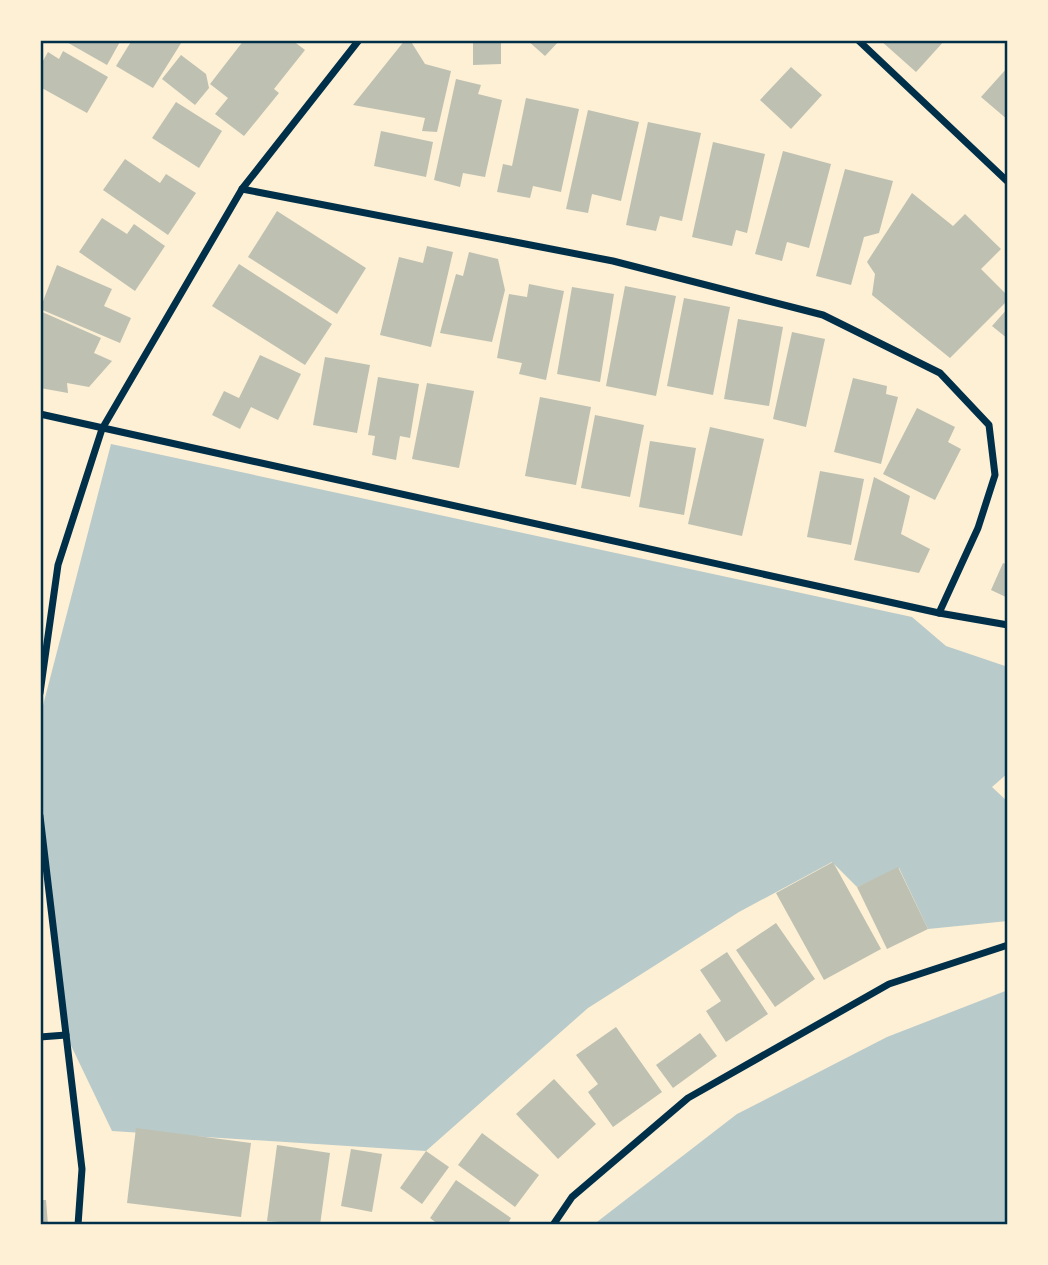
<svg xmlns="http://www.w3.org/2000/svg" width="1048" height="1265" viewBox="0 0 1048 1265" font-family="'Noto Sans',sans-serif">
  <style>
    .green { fill: #b9caca }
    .building { fill: #bec0b2 }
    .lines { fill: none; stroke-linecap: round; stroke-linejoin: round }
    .minor { stroke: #003049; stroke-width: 7 }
    .neatline { fill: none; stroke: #003049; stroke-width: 2.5 }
  </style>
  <rect width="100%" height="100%" fill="#fdf0d5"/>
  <g class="green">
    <polygon points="111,444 912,617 946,646 1008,667 1008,773 992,787 1008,802 1008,921 928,929 899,868 857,887 832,862 739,912 588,1008 426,1151 112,1131 66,1035 40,816 40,717"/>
    <polygon points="1008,990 1008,1225 593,1225 737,1114 887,1037"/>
  </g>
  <g class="building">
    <polygon points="63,40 121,40 107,65"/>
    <polygon points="132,40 183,40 153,88 116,66"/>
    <polygon points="244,40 292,40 305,50 274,89 279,93 244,136 215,114 228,98 210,84"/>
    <polygon points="405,40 410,40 425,64 451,71 437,132 422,131 425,118 353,105"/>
    <polygon points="473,40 501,40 501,64 473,65"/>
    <polygon points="527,40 560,40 545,56"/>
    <polygon points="880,40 945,40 916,72"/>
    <polygon points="63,51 108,77 87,113 40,87 40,66 48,52 59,59"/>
    <polygon points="181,55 206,74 209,88 195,105 162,79"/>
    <polygon points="791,67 822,95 791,129 760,100"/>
    <polygon points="1008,67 1008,120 981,97"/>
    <polygon points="456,79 481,85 478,94 502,100 485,177 463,173 460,187 434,180"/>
    <polygon points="526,98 579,109 561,192 533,186 530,198 497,192 503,164 512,166"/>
    <polygon points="176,102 222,131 199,168 152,138"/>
    <polygon points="588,110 639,122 621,201 592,194 588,213 566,209"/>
    <polygon points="648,122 701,133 682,221 660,216 656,231 626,225"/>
    <polygon points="381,131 433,142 426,177 374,166"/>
    <polygon points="713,142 765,154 747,233 736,230 732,246 692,237"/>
    <polygon points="783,151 831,164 809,248 787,242 782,261 755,254"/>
    <polygon points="125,159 160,183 166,174 196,193 168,235 103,190"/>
    <polygon points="845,169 893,181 879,233 864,237 851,285 816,276"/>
    <polygon points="912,193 953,226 965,214 1001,249 981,269 1008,296 1008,300 950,358 872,295 875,274 867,262"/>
    <polygon points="277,211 366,268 337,314 248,257"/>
    <polygon points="102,218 127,234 134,224 165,246 135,291 79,252"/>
    <polygon points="427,246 453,252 431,347 380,335 399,257 423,263"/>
    <polygon points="469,252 498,259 505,290 492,342 440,333 456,274 463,276"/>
    <polygon points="239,264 332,324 305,365 212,306"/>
    <polygon points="57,265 112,289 104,306 131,318 120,343 40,309"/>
    <polygon points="529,284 564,291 546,380 519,374 522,363 497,358 509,294 527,297"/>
    <polygon points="625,286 676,296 656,396 606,386"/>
    <polygon points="572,287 614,294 600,382 557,374"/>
    <polygon points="684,298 730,307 713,395 667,386"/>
    <polygon points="1008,308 1008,339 992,326"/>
    <polygon points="40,311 101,338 94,353 112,361 89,387 67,383 68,393 40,388"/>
    <polygon points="738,319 783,327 769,406 724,399"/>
    <polygon points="792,332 825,339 806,427 773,419"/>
    <polygon points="260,355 301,374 278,420 251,407 240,429 212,415 224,391 239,398"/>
    <polygon points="325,357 370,365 357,433 313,425"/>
    <polygon points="378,377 419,384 410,438 400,436 396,460 372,455 375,436 368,435"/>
    <polygon points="853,378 887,386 886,394 898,397 881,464 834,452"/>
    <polygon points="427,383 474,391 459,468 412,459"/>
    <polygon points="540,397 591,407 576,485 525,476"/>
    <polygon points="917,408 955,427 948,442 961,449 935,500 883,474"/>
    <polygon points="595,415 644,425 630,497 581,488"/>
    <polygon points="710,427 764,439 742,536 688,524"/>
    <polygon points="650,441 696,448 684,515 639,507"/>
    <polygon points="820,471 864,479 851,545 807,537"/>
    <polygon points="874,477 910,496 901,534 930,549 919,573 854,560"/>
    <polygon points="1003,563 1008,565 1008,598 991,590"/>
    <polygon points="833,862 881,949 824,980 776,893"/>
    <polygon points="898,867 928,929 887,949 857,887"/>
    <polygon points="776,923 815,979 775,1007 736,950"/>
    <polygon points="727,952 768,1014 726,1042 706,1011 721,1001 700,970"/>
    <polygon points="616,1027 662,1092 613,1127 588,1092 598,1084 576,1055"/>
    <polygon points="700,1033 717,1056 673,1088 656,1065"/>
    <polygon points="554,1079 596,1124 558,1159 516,1114"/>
    <polygon points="136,1128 251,1143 241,1217 127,1203"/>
    <polygon points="482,1133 539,1175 515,1207 458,1165"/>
    <polygon points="277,1145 330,1153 320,1225 267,1221"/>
    <polygon points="351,1149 382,1154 372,1212 341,1206"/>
    <polygon points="426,1151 449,1167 422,1204 400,1188"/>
    <polygon points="456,1180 511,1218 507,1225 439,1225 430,1218"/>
    <polygon points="40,1200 46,1200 48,1225 40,1225"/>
  </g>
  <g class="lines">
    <g class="minor">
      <polyline points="858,40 1008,182"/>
      <polyline points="242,189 613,261 823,315 940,373 989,425 995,475 978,528 939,613"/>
      <polyline points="40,414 939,613 1008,625"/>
      <polyline points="40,693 58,565 102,429 242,189 359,40"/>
      <polyline points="40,816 82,1169 78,1225"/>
      <polyline points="40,1037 66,1035"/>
      <polyline points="553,1225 572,1197 688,1098 889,984 1008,945"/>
    </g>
  </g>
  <rect width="1048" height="1265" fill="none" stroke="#fdf0d5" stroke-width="84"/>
  <rect x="42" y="42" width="964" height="1181" class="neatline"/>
</svg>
